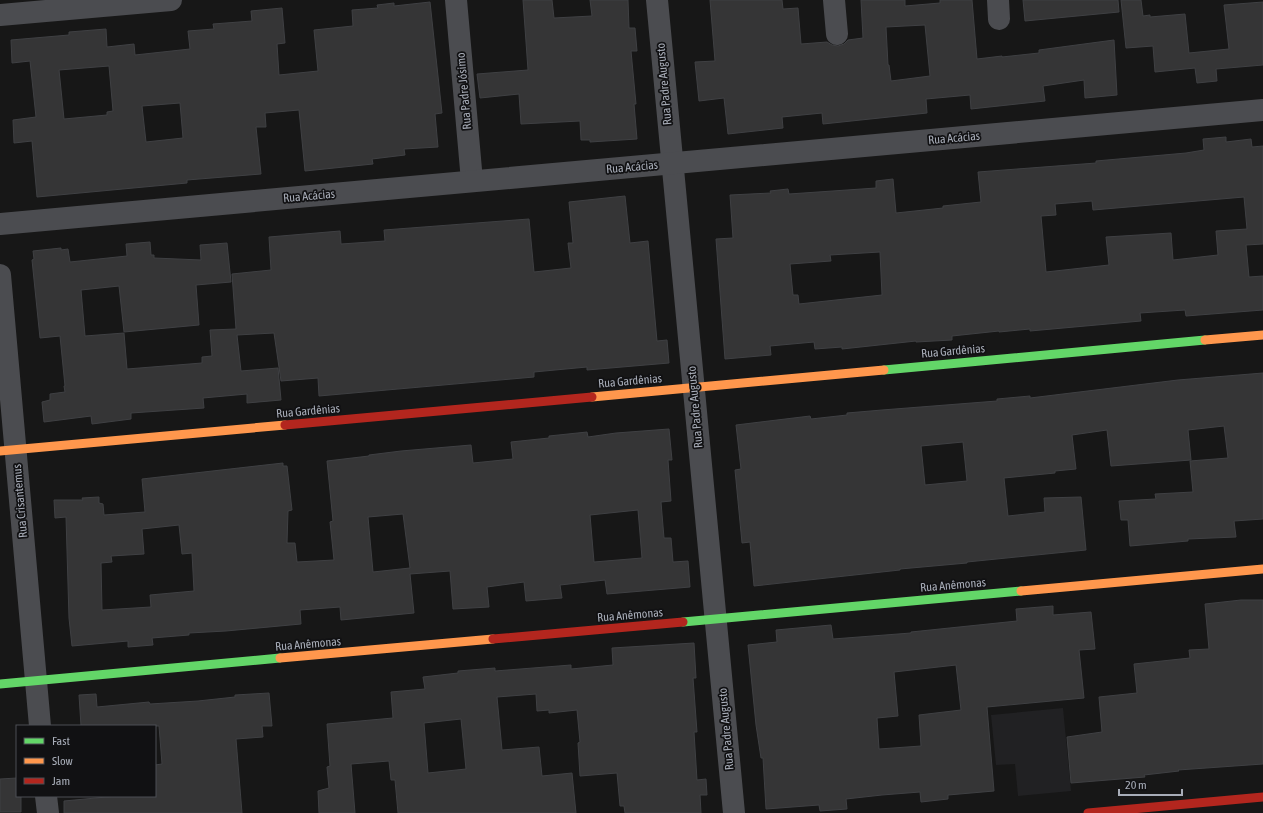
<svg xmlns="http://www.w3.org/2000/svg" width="1263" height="813" viewBox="0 0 1263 813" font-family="'Asap Condensed',sans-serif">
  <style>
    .built { fill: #212123 }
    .building { fill: #353536; stroke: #3f4043; fill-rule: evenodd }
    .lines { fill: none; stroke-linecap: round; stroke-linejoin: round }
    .street { stroke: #4b4c50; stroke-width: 22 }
    .fast { stroke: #63d668; stroke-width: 9 }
    .slow { stroke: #ff974d; stroke-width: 9 }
    .jam { stroke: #b3261e; stroke-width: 9 }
    .labels { text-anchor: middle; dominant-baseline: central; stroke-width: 3.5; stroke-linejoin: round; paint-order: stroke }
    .street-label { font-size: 12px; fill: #a8adb8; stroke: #111113 }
  </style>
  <rect width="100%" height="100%" fill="#171717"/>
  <polygon class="built" points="1063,708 1071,791 1018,796 1015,764 996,765 991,715"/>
  <g class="building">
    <polygon points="523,0 552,0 554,18 592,16 590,0 628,0 629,28 635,28 637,51 631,51 636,104 634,104 637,139 590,142 590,140 581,140 580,121 521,124 519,94 480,98 477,74 528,70"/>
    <path d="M 710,0 L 782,0 L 783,9 L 798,8 L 801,44 L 827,42 L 832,45 L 838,46 L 844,44 L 848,40 L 863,38 L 861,0 L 905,0 L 905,6 L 940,3 L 940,0 L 972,0 L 977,59 L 1002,56 L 1002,57 L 1039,53 L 1039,50 L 1114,40 L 1117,95 L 1085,98 L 1084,80 L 1043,86 L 1045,101 L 971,109 L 970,95 L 926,99 L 927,113 L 823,124 L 822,113 L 782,117 L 783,128 L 728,134 L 724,98 L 699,101 L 695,62 L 715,61 ZM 925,25 L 930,76 L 891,81 L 889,65 L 888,65 L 886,27 Z"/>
    <polygon points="1023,0 1118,0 1119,12 1025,21"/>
    <polygon points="1121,0 1141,0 1143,16 1150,15 1150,17 1185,14 1189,53 1229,49 1224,5 1263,2 1263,65 1216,69 1217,81 1197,83 1195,68 1155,72 1153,46 1126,48"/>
    <path d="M 430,2 L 442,113 L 435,114 L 438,147 L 404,149 L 405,155 L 372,159 L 373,164 L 305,171 L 299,110 L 265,113 L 266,127 L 256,127 L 261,174 L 187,180 L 187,183 L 37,197 L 32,141 L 14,143 L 13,120 L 36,117 L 30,61 L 12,63 L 11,40 L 69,35 L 69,32 L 106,29 L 107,47 L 134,44 L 135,55 L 190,49 L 188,31 L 214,29 L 213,24 L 252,21 L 251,11 L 282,8 L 285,43 L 277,44 L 279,75 L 318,71 L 314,30 L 353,26 L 352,10 L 378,8 L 377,5 L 394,3 L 394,6 ZM 109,66 L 113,111 L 107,112 L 107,115 L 64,119 L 59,70 ZM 180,103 L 183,138 L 146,142 L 142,106 Z"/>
    <path d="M 1226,137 L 1226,142 L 1251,139 L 1252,147 L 1263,146 L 1263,244 L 1246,245 L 1249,277 L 1263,276 L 1263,310 L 1186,316 L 1185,310 L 1140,313 L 1141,321 L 1030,331 L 1030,329 L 999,332 L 999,331 L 952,336 L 952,340 L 916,342 L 916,341 L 842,349 L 842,347 L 815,349 L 814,342 L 770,346 L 771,355 L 725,359 L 716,239 L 733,238 L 730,195 L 771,193 L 770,191 L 788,189 L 789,194 L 876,188 L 876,181 L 893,179 L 896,213 L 943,208 L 943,206 L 981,202 L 978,172 L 1096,163 L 1096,161 L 1186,153 L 1204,150 L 1203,139 ZM 1244,197 L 1247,229 L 1216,231 L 1218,255 L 1173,260 L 1171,233 L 1106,237 L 1109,265 L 1046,272 L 1041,216 L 1056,215 L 1055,204 L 1092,201 L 1093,210 ZM 880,252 L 882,295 L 799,304 L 798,295 L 793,295 L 790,264 L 831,261 L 830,255 Z"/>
    <polygon points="625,196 630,243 648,241 657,341 667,340 669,363 587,370 587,367 534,372 534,377 319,396 318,378 281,381 274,333 237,335 241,371 278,368 281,400 247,403 247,394 203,398 204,408 131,413 131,419 92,424 91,416 44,422 42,402 50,400 50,394 65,392 64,386 65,386 60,336 40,338 32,260 34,259 33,251 61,248 61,250 68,249 70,262 127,256 126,244 150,242 151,255 154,255 154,258 201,260 200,245 227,243 231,282 196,285 199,325 124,332 119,286 81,290 85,336 124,333 127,369 202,363 202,357 212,356 210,330 236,329 232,274 271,270 269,237 340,231 341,244 385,241 384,230 529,219 534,272 571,268 568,243 573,243 569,202"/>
    <path d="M 1263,373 L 1263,519 L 1234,521 L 1236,537 L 1188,539 L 1188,541 L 1130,546 L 1128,520 L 1121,520 L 1119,501 L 1156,499 L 1155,494 L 1193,492 L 1190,461 L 1228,458 L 1224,426 L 1188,430 L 1191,460 L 1111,466 L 1107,430 L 1072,435 L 1076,469 L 1055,471 L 1055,473 L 1004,478 L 1008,516 L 1045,512 L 1044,498 L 1081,497 L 1086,550 L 967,562 L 967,563 L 900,569 L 900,570 L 754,586 L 750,542 L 742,543 L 735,470 L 741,469 L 736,425 L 810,416 L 811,419 L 847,415 L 847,413 L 882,410 L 997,401 L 997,399 L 1030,396 L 1030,398 L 1178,380 ZM 963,442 L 967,481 L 925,485 L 921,446 Z"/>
    <path d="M 669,429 L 672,460 L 668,460 L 671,501 L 661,502 L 664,538 L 671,538 L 673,562 L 688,561 L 690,587 L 607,594 L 605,580 L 560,585 L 562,598 L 526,601 L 524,582 L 487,587 L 489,607 L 453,609 L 450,571 L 410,574 L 414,613 L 341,620 L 340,607 L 300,610 L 301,624 L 226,631 L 189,633 L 189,635 L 152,638 L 153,645 L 128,647 L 128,641 L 72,646 L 69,618 L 66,517 L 55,518 L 54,500 L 83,500 L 82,498 L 99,497 L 99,503 L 103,504 L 104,515 L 145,512 L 142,479 L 283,463 L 283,466 L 287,466 L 292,510 L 288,511 L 287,543 L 295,543 L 297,562 L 334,560 L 330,522 L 333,521 L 327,461 L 369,456 L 369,455 L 401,451 L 471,445 L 473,463 L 513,459 L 511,442 L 549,438 L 549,436 L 587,432 L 588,437 L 616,433 ZM 638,510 L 642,558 L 594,562 L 590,515 ZM 403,514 L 410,568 L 373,572 L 368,517 ZM 179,525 L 182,554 L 192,553 L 194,591 L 150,595 L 151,607 L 102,610 L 101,563 L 112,562 L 111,556 L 144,554 L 142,529 Z"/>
    <polygon points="1241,600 1263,600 1263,764 1178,770 1179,771 1144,775 1145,777 1071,783 1067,737 1102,732 1099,697 1137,693 1134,664 1190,658 1189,650 1209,649 1205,604"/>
    <path d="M 1053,606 L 1053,615 L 1091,612 L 1095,649 L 1079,650 L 1084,698 L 987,707 L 994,791 L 948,795 L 948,799 L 921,802 L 920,792 L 882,795 L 846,799 L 847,809 L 820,811 L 819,805 L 766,809 L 763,758 L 761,758 L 756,725 L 748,645 L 777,642 L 776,630 L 831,625 L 833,639 L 911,633 L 911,632 L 1017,621 L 1016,609 ZM 956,665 L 961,710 L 919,715 L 921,746 L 879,749 L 877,718 L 898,716 L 894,672 Z"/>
    <path d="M 694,643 L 696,678 L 693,678 L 697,732 L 694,732 L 697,780 L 706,779 L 707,795 L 700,795 L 701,813 L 625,813 L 624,806 L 620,806 L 617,773 L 580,776 L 578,743 L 580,742 L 577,710 L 549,713 L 549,710 L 537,711 L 536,694 L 497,697 L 502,750 L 539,747 L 542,776 L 572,773 L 576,813 L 398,813 L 395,780 L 391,780 L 389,761 L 351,764 L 355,813 L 319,813 L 318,791 L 329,788 L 327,767 L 330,766 L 327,724 L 393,718 L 391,692 L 425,689 L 423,677 L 458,673 L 458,671 L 495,668 L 495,671 L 571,665 L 571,669 L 613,665 L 612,648 ZM 461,719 L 466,769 L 428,773 L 424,723 Z"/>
    <polygon points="269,693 272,726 262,726 263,737 236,739 242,813 64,813 64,801 117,796 155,796 155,765 162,764 159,726 81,726 79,695 96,694 97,707 149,702 150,704 198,701 235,697 235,695"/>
    <polygon points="17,778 17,796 21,796 21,812 0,812 0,779"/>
  </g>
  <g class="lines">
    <g class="street">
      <polyline points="456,0 472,181"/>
      <polyline points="657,0 734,813"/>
      <polyline points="834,0 837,34"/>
      <polyline points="998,0 999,19"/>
      <polyline points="0,15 171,0"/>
      <polyline points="0,224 1263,110"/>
      <polyline points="0,275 40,726"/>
      <polyline points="46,796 48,813"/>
    </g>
    <g class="fast">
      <polyline points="884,370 1205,340"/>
      <polyline points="683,622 1021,591"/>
      <polyline points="0,684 280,658"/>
    </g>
    <g class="slow">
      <polyline points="1205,340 1263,335"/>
      <polyline points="592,397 884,370"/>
      <polyline points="0,451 285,425"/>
      <polyline points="1021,591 1263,569"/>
      <polyline points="280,658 493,639"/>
    </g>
    <g class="jam">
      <polyline points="285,425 592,397"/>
      <polyline points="493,639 683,622"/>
      <polyline points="1088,813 1263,797"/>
    </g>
  </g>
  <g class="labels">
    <g class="street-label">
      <text transform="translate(664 84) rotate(-95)">Rua Padre Augusto</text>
      <text transform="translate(464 91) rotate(-95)">Rua Padre Jósimo</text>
      <text transform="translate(954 138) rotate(-5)">Rua Acácias</text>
      <text transform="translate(632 167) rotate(-5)">Rua Acácias</text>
      <text transform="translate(309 196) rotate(-5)">Rua Acácias</text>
      <text transform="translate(953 351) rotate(-5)">Rua Gardênias</text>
      <text transform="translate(630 381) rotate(-5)">Rua Gardênias</text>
      <text transform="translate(695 407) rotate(-95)">Rua Padre Augusto</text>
      <text transform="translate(308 411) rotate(-5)">Rua Gardênias</text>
      <text transform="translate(20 501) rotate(-95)">Rua Crisantemus</text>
      <text transform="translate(953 585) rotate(-5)">Rua Anêmonas</text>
      <text transform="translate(630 615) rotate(-5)">Rua Anêmonas</text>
      <text transform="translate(308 644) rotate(-5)">Rua Anêmonas</text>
      <text transform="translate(726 729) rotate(-95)">Rua Padre Augusto</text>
    </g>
  </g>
  <rect x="16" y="725" width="140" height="72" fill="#111113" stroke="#4d4f55"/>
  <rect x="24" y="738" width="20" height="6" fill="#63d668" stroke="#4d4f55"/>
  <text x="52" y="745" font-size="12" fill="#a8adb8">Fast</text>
  <rect x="24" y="758" width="20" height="6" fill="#ff974d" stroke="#4d4f55"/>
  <text x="52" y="765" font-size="12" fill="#a8adb8">Slow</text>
  <rect x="24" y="778" width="20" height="6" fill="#b3261e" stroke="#4d4f55"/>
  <text x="52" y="785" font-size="12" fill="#a8adb8">Jam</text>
  <path d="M1119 789v6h63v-6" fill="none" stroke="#a8adb8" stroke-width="2"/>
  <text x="1125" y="789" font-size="12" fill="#a8adb8" stroke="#111113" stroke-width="3" paint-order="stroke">20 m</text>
</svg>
